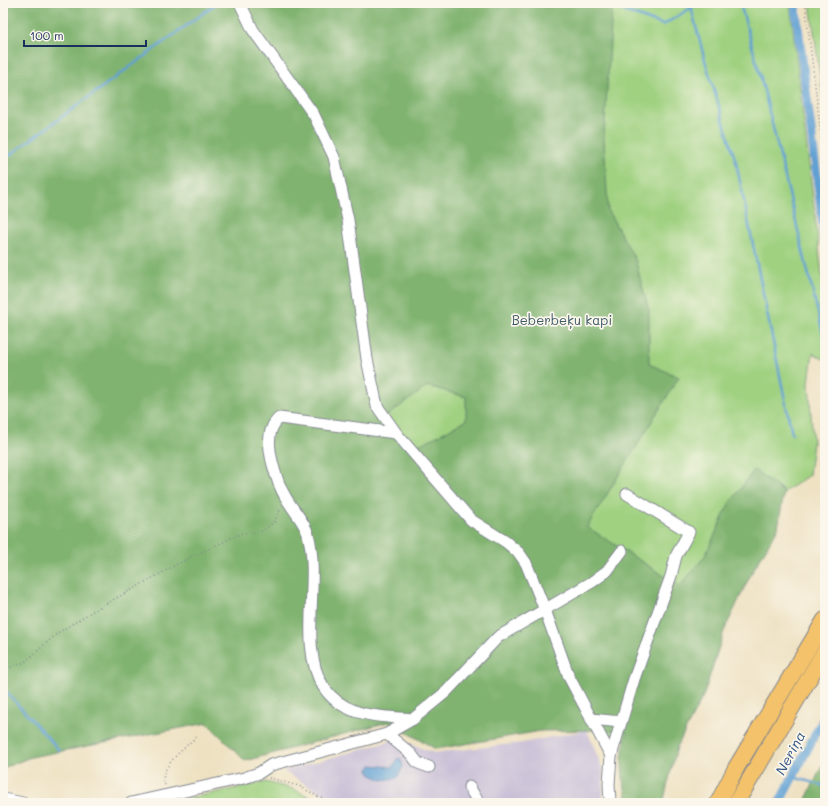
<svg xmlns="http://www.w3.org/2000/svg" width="828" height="806" viewBox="0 0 828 806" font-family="Mali,sans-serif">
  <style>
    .industrial { fill: #c9bfd7 }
    .green { fill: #a0d181; stroke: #5e8070 }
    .forest { fill: #80b36f; stroke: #4e7166; fill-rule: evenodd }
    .water { fill: #61a0d3; stroke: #3e6898 }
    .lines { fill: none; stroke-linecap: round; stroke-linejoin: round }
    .stream { stroke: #61a0d3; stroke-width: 2.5 }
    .canal { stroke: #61a0d3; stroke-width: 9 }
    .minor-casing { stroke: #848890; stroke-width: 13 }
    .highway-casing { stroke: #848890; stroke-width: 18 }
    .path { stroke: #848890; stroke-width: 1.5; stroke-dasharray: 1 3; stroke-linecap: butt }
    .minor { stroke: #fff; stroke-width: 11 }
    .highway { stroke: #f4c26a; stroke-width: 16 }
    .labels { text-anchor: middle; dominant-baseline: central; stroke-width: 3.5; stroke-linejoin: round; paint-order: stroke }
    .park-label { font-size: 13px; fill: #3c5867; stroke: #fbf7ec }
    .water-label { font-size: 14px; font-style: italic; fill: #345787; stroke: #fbf7ec }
  </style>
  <rect width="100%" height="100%" fill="#fbf7ec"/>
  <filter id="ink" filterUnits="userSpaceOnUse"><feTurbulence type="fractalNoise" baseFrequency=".025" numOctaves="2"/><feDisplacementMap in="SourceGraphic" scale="8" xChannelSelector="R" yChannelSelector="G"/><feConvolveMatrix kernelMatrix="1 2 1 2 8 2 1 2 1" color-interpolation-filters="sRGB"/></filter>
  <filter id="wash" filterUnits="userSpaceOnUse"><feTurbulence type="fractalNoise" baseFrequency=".012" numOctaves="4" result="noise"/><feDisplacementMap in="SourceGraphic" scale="16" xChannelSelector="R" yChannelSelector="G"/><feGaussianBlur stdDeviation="0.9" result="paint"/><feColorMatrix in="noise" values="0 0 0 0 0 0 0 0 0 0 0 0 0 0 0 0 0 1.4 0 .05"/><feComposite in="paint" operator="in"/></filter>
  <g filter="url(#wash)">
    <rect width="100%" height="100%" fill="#eee1c1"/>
    <polygon class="industrial" points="587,730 603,770 603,803 339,803 283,771 398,739 434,753 522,743"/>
    <g class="green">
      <polygon points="522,3 790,3 825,300 825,360 813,353 809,383 813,443 809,475 784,492 777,486 641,745 598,730 471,520 377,406"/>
      <polygon points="810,3 825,3 825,113"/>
      <polygon points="266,782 293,789 322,803 166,803"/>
    </g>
    <g class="forest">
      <path d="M 3,3 L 590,3 L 612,10 L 604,137 L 608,211 L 635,259 L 649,311 L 649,364 L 679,377 L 587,527 L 680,586 L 705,556 L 728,506 L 754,470 L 784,492 L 778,528 L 751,574 L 724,631 L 704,694 L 677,747 L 663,803 L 629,803 C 621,777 619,759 627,732 L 598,730 L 541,731 L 436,749 L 388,722 L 245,761 L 207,723 L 31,757 L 3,768 ZM 428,386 L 466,397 L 466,420 L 439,435 L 410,449 L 385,417 Z"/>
      <polygon points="825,760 825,803 804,803"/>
    </g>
    <polygon class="water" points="398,758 401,759 403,767 397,778 382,780 370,774 369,770 371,765 393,767"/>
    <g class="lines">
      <g class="stream">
        <polyline points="602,3 663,25 699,3"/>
        <polyline points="740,3 761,78 825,342"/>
        <polyline points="691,7 704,57 736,162 792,434"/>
        <polyline points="3,160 217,3"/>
        <polyline points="3,688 59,750"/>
        <polyline points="793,777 825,786"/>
      </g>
      <g class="canal">
        <polyline points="795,3 825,240"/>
        <polyline points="779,803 825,716"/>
      </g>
    </g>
  </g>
  <g filter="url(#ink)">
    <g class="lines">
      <g class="minor-casing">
        <g id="minor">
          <polyline points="240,3 253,30 314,115 334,157 348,220 367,359 377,406 396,433 471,520 506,542 519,553 526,563 545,610 569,677 611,756"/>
          <path d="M 396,433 L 279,418 C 276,421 273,425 272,428 C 264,445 277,483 286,498 C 293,510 304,521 308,534 C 321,581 298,646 323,686 C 343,718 380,716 413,719"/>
          <polyline points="591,719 621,722"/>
          <polyline points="387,734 411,754 418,763 429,767"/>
          <polyline points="469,787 479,803"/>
          <polyline points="3,799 23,803"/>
          <polyline points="131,803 244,778 259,773 271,765 387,734 413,719 446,692 498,637 592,582 607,571 622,551"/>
          <polyline points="610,803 609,784 611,756 634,679 671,576 676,556 689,532 627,494"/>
        </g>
      </g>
      <g class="highway-casing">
        <g id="highway">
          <polyline points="718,803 736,768 825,620"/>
          <polyline points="736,803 825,651"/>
        </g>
      </g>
      <g class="path">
        <polyline points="805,3 825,168"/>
        <polyline points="3,670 25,662 59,632 93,611 183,561 242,533 262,531 274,522 281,508"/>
        <polyline points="269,778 299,786 330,803"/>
        <path d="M 165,785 C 156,769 186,747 197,736"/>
      </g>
      <use href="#minor" class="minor"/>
      <use href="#highway" class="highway"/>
    </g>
  </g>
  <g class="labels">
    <g class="park-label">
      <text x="562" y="319">Beberbeķu kapi</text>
    </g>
    <g class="water-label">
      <text transform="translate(790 753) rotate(-62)">Neriņa</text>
    </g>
  </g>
  <rect width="828" height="806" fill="none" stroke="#fbf7ec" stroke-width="16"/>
  <path d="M24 40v6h122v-6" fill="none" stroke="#1b2f5e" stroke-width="2"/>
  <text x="30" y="40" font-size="12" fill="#1b2f5e" stroke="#fbf7ec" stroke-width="3" paint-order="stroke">100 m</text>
</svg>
